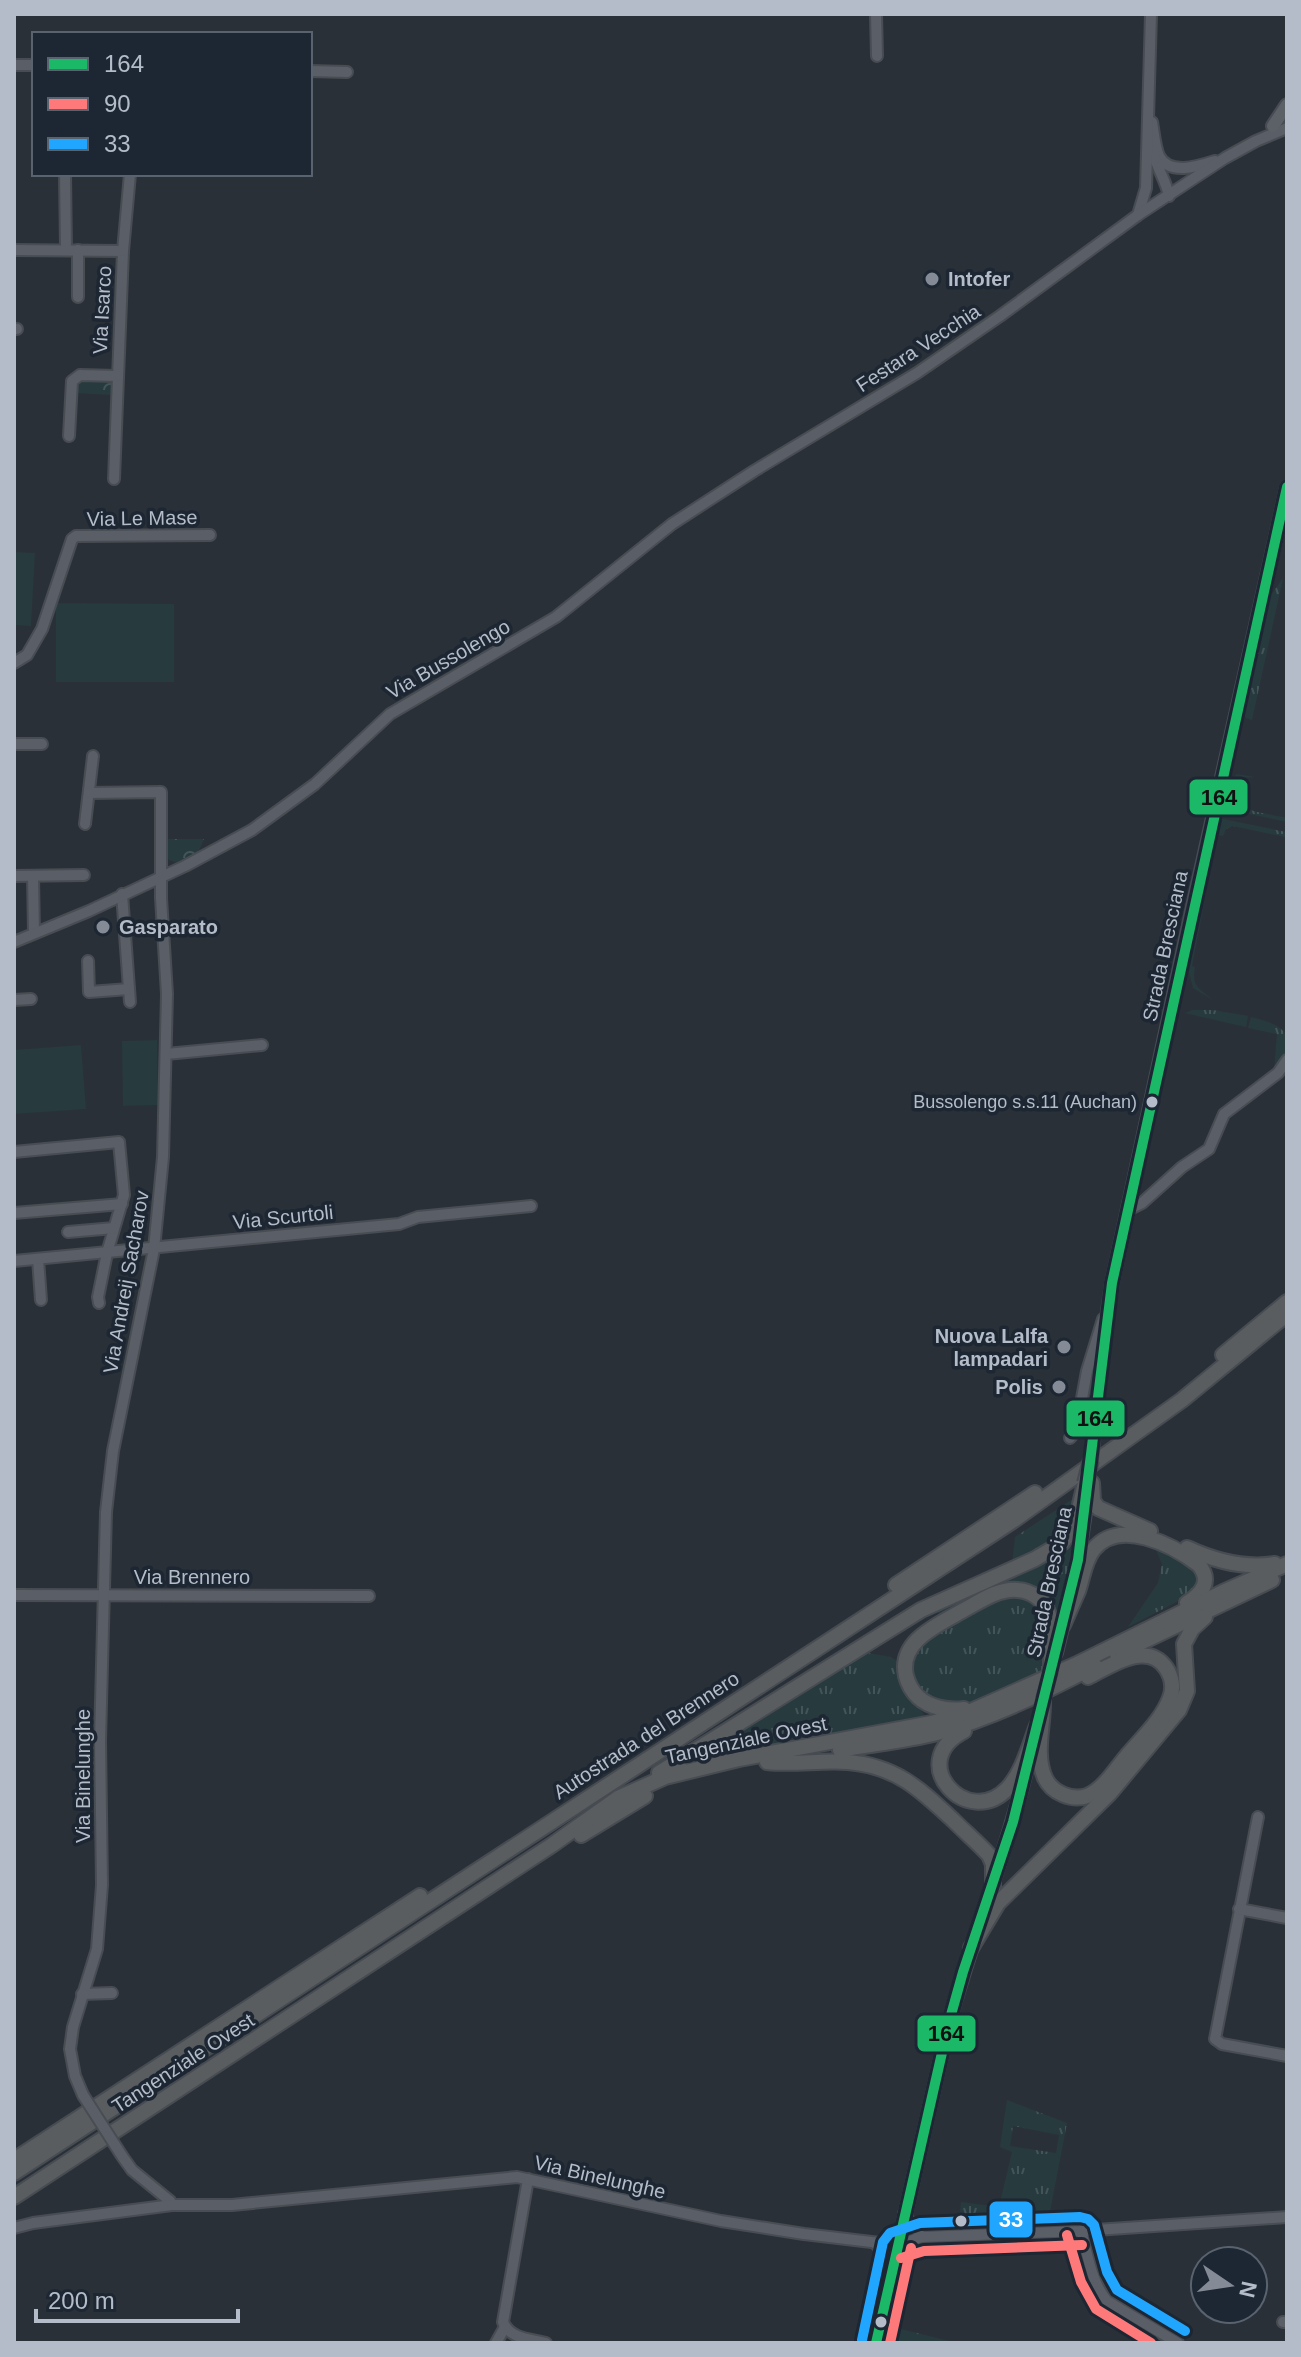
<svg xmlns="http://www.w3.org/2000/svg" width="1301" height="2357" viewBox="0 0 1301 2357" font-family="Helvetica,sans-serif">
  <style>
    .grass { fill: url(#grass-tufts); fill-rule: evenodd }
    .park { fill: url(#park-crowns) }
    .pitch { fill: #273a3e }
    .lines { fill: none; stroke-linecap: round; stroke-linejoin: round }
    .minor-casing { stroke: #484c53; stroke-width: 14 }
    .major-casing { stroke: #484c55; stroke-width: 16 }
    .highway-casing { stroke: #474c53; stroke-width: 18 }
    .minor { stroke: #5a5e66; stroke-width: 10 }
    .major { stroke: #5c6168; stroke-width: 12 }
    .highway { stroke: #5a5d60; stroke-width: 14 }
    .minor-bridge-casing { stroke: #484c53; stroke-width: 14; stroke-linecap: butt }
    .major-bridge-casing { stroke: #484c55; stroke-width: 16; stroke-linecap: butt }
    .highway-bridge-casing { stroke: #474c53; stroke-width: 18; stroke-linecap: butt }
    .minor-bridge { stroke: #5a5e66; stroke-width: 10 }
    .major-bridge { stroke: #5c6168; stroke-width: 12 }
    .highway-bridge { stroke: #5a5d60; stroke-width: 14 }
    .bus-1-casing { stroke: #1d2633; stroke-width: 16 }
    .bus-2-casing { stroke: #1d2633; stroke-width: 16 }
    .bus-3-casing { stroke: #1d2633; stroke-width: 16 }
    .bus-1 { stroke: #1ab867; stroke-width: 10 }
    .bus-2 { stroke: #fe7a7a; stroke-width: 10 }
    .bus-3 { stroke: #20a6ff; stroke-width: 10 }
    .poi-dot { fill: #848b96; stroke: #1d2633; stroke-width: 3 }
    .bus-dot { fill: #b4bcc9; stroke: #1d2633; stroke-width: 3 }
    .labels { text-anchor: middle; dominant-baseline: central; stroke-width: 7; stroke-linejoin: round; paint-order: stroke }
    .bus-label { font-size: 18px; fill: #b4bcc9; stroke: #1d2633; text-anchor: end }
    .poi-label { font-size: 20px; font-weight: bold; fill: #b4bcc9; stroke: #1d2633; text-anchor: start }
    .street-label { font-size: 20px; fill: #b4bcc9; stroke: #1d2633 }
    .line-badge { stroke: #1d2633; stroke-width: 3 }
    .badge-label { font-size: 22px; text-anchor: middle; font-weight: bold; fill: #fff }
    .pale-badge-label { font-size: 22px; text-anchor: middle; font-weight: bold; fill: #111 }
  </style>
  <defs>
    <pattern id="grass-tufts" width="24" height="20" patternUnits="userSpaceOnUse" patternTransform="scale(2)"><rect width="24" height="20" fill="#273a3e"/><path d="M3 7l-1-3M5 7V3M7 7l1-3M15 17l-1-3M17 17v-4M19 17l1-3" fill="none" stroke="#445559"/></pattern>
    <pattern id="park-crowns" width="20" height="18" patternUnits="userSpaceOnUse" patternTransform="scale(2)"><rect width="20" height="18" fill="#273a3e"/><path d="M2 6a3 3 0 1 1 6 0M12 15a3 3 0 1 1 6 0" fill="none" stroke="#445559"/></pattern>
  </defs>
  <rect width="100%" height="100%" fill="#2a3038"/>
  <g class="grass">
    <polygon points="1283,578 1252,720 1246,718 1243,711 1266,602"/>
    <path d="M 1237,774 L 1254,777 C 1246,778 1232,776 1229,789 C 1225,811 1272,814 1287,818 L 1287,822 L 1231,810 L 1227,806 L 1223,819 L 1286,832 L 1287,833 L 1287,849 L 1285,850 L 1285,837 L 1233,826 L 1226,829 L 1223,836 L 1217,835 L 1192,966 L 1195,967 C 1191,987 1200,989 1213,1000 L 1193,988 L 1189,972 L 1218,817 C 1223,805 1228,781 1237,774 Z"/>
    <polygon points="1193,1010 1213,1010 1248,1016 1246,1027 1185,1013"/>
    <path d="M 1251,1017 C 1288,1026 1299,1037 1274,1072 L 1277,1034 L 1248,1028 Z"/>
    <polygon points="1079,1495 1070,1530 1012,1565 1015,1537"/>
    <polygon points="1068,1544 1073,1547 1057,1618 1028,1587 941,1618 935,1606"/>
    <polygon points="1154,1545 1199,1570 1199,1581 1196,1592 1128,1627 1158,1583 1162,1564"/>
    <polygon points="1012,1591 1039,1602 1049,1643 1041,1678 968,1705 941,1703 917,1689 911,1678 914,1650 924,1637"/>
    <polygon points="862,1652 891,1657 900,1663 902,1680 927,1720 716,1758 712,1747"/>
    <path d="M 1007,2100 L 1067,2123 L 1047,2227 L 958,2231 L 961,2202 L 999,2207 L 1012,2152 L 1000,2147 ZM 1013,2126 L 1059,2135 L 1056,2153 L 1010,2146 Z"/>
    <polygon points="889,2326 957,2343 885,2343"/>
  </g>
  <g class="park">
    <polygon points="80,379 109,380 113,384 112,395 76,393 77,383"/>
    <polygon points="167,839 204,839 198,853 178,863 169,860 167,856"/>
  </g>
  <g class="pitch">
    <polygon points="14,552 35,553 31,626 14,625"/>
    <polygon points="56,603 174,604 174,682 56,682"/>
    <polygon points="157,1040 158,1105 123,1106 122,1041"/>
    <polygon points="81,1045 86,1109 14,1114 14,1050"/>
  </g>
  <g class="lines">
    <g class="minor-casing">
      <g id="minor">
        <polyline points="876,14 877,56"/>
        <polyline points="14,65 34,65"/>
        <polyline points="310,71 347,72"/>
        <path d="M 1152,122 C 1154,133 1155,147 1159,156 C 1169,176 1199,166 1215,161"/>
        <path d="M 1153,151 C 1156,167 1166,180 1169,196"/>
        <polyline points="65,174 66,250"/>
        <polyline points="1138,215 1146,188 1151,14"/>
        <polyline points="14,250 123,251 114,479"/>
        <polyline points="123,251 130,174"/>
        <polyline points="78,297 78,250"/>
        <polyline points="14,329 17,329"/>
        <polyline points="69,436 72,381 80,375 117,376"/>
        <polyline points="14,663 27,655 42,629 72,539 76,536 210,535"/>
        <polyline points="14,744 42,744"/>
        <polyline points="85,824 93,756"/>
        <polyline points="14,876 84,875"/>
        <polyline points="33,876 34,933"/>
        <polyline points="122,894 130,1002"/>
        <polyline points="14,942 89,911 185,866 252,830 315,784 390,714 556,617 672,524 754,471 917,373 1000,316 1138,215 1225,158 1256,141 1287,128"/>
        <polyline points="88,961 89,992 129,989"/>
        <polyline points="14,1000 31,999"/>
        <polyline points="166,1054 262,1045"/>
        <polyline points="14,1152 119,1142 124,1195 107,1253 98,1297 99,1303"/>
        <polyline points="1128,1210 1142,1203 1182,1167 1209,1149 1224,1114 1278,1073 1287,1060"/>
        <polyline points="14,1213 122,1204"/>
        <polyline points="68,1232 114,1228"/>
        <polyline points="38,1259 41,1300"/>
        <polyline points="14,1261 399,1224 418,1217 531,1206"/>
        <polyline points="1070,1438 1076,1431 1087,1371 1103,1319"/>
        <polyline points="14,1595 369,1596"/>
        <polyline points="1258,1817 1215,2039 1222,2044 1287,2056"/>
        <polyline points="1239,1909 1287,1918"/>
        <polyline points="82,1994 112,1993"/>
        <polyline points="83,2095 75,2076 70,2049 73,2027 97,1949 102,1885 100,1741 106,1512 113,1451 154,1249 163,1157 167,994 161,898 161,792 89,793"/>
        <polyline points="122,2156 132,2170 170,2201 172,2205"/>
        <path d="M 528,2179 L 503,2322 C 510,2339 530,2339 546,2343"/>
        <polyline points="904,2213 913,2227 922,2237"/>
        <polyline points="14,2228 33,2223 172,2205 232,2205 517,2177 721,2221 804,2234 897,2245 922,2237 1081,2231 1287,2217"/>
        <path d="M 1081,2231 C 1088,2255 1091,2282 1107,2301 L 1178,2343"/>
        <polyline points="875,2243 886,2256 892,2272"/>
        <polyline points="1283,2322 1287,2322"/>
        <polyline points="496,2343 505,2327"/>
        <polyline points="867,2343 875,2307 885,2300"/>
      </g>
    </g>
    <g class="major-casing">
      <g id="major">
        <polyline points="1273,126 1287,105"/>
        <polyline points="1094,1432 1103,1347 1112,1283 1191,916 1287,487"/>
        <polyline points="1056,1653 1078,1560 1087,1499"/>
        <path d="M 876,2343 L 949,2022 C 974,1933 1008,1848 1029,1759"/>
      </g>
    </g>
    <g class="highway-casing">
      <g id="highway">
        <polyline points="1223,1355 1287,1302"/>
        <polyline points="1092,1483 1093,1501 1098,1508 1150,1531"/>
        <path d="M 1187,1548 C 1215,1561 1244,1569 1275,1564"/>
        <polyline points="896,1585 1035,1493"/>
        <path d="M 1063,1625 C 1068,1614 1073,1602 1078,1591 C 1083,1577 1084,1562 1093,1550 C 1119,1517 1173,1545 1199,1565 C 1212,1581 1202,1594 1187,1603"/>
        <polyline points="1117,1654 1272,1580"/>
        <path d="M 1043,1699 C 1044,1724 1034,1754 1045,1778 C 1052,1793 1072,1801 1087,1796 C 1104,1789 1115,1770 1126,1757 C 1141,1739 1162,1720 1170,1698 C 1174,1688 1172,1677 1166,1668 C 1147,1640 1110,1666 1088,1677"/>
        <path d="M 964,1709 C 949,1711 930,1708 918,1697 C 912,1691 908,1684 906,1676 C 898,1641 938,1625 962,1611 C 979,1602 998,1588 1018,1590 C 1031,1591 1042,1599 1047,1610 C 1056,1629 1050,1652 1051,1671"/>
        <path d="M 964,1731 C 904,1762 968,1831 1008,1788 C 1023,1771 1029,1747 1037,1726"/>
        <path d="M 840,1750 C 872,1744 906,1741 937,1733 C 992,1718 1045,1692 1095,1666"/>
        <path d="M 767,1762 C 794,1765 821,1760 848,1762 C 896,1766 920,1789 953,1820 C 965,1832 978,1843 989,1855 L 993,1864 L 993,1887"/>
        <polyline points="659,1773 921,1610 1035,1559 1062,1543 1075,1526 1085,1483"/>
        <polyline points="581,1835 645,1796"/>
        <polyline points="971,1948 998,1903 1110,1793 1179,1710 1187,1691 1184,1644 1192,1629 1205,1617"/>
        <polyline points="14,2160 420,1896"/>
        <polyline points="14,2173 1014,1520 1182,1400 1287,1314"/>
        <polyline points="14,2197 552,1845 618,1798 665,1777 739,1759 932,1723 969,1712 1075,1665 1223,1592 1287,1564"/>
      </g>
    </g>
    <use href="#minor" class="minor"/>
    <use href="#major" class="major"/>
    <use href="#highway" class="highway"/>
    <g class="minor-bridge-casing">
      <polyline id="minor-bridge" points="83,2095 122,2156"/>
    </g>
    <g class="major-bridge-casing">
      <g id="major-bridge">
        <polyline points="1090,1469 1094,1432"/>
        <polyline points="1043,1699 1051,1671"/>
      </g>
    </g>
    <g class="highway-bridge-casing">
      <polyline id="highway-bridge" points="1085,1483 1091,1460"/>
    </g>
    <use href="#minor-bridge" class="minor-bridge"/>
    <use href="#major-bridge" class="major-bridge"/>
    <use href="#highway-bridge" class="highway-bridge"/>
    <g class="bus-1-casing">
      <polyline id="bus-1" points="876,2343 949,2022 963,1972 1013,1822 1078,1560 1112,1283 1287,487"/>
    </g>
    <g class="bus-2-casing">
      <g id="bus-2">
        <polyline points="1067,2235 1081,2282 1096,2309 1151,2343"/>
        <polyline points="901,2258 924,2251 1082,2245"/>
        <polyline points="890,2343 911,2248"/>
      </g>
    </g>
    <g class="bus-3-casing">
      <polyline id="bus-3" points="862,2340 883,2242 890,2233 920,2223 1080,2217 1088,2219 1094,2225 1107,2272 1117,2290 1185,2331"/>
    </g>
    <use href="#bus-1" class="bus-1"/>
    <use href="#bus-2" class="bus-2"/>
    <use href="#bus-3" class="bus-3"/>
  </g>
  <g class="poi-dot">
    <circle cx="932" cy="279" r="8"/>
    <circle cx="103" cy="927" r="8"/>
    <circle cx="1064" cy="1347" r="8"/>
    <circle cx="1059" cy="1387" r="8"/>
  </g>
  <g class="bus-dot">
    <circle cx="1152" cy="1102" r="7"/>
    <circle cx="961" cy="2221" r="7"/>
    <circle cx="881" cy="2322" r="7"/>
  </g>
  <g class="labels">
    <g class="bus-label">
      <text x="1137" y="1102">Bussolengo s.s.11 (Auchan)</text>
    </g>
    <g class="poi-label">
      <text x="948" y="279">Intofer</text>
      <text x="119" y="927">Gasparato</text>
      <text x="1048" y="1336" text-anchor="end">Nuova Lalfa<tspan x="1048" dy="23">lampadari</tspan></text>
      <text x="1043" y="1387" text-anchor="end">Polis</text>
    </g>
    <g class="street-label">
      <text transform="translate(102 310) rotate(-87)">Via Isarco</text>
      <text transform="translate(918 348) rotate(-33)">Festara Vecchia</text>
      <text transform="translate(142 518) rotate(-1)">Via Le Mase</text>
      <text transform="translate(448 659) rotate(-30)">Via Bussolengo</text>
      <text transform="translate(1165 946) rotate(-78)">Strada Bresciana</text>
      <text transform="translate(283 1217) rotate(-6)">Via Scurtoli</text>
      <text transform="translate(126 1282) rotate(-80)">Via Andreij Sacharov</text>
      <text x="192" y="1577">Via Brennero</text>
      <text transform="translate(1049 1582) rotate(-78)">Strada Bresciana</text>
      <text transform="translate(646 1735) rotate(-33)">Autostrada del Brennero</text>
      <text transform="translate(746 1740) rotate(-12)">Tangenziale Ovest</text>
      <text transform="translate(83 1776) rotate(-90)">Via Binelunghe</text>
      <text transform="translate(183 2063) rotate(-33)">Tangenziale Ovest</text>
      <text transform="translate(600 2177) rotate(13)">Via Binelunghe</text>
    </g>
  </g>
  <g class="line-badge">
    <rect x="1188" y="778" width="61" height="38" rx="8" fill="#1ab867"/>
    <rect x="1065" y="1399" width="61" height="39" rx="8" fill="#1ab867"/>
    <rect x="916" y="2014" width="61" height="39" rx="8" fill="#1ab867"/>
    <rect x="988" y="2200" width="46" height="39" rx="8" fill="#20a6ff"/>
  </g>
  <g class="badge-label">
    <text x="1011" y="2227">33</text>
  </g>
  <g class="pale-badge-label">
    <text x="1219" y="805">164</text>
    <text x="1095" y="1426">164</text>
    <text x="946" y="2041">164</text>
  </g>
  <rect width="1301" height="2357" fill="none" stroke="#b4bcc9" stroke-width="32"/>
  <rect x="32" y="32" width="280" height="144" fill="#1d2633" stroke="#59626f" stroke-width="2"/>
  <rect x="48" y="58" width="40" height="12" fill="#1ab867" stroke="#59626f" stroke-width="2"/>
  <text x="104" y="72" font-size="24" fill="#b4bcc9">164</text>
  <rect x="48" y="98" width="40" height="12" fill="#fe7a7a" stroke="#59626f" stroke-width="2"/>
  <text x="104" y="112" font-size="24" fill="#b4bcc9">90</text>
  <rect x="48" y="138" width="40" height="12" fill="#20a6ff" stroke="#59626f" stroke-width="2"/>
  <text x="104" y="152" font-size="24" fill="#b4bcc9">33</text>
  <g transform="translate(1229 2285) rotate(103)"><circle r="38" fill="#1d2633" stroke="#59626f" stroke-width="2"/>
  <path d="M0-6L14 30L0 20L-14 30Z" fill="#848b96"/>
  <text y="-12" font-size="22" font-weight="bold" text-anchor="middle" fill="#b4bcc9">N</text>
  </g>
  <path d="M36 2309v12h202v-12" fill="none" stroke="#b4bcc9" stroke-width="4"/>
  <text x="48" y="2309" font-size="24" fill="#b4bcc9" stroke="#1d2633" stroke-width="6" paint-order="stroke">200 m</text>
</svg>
